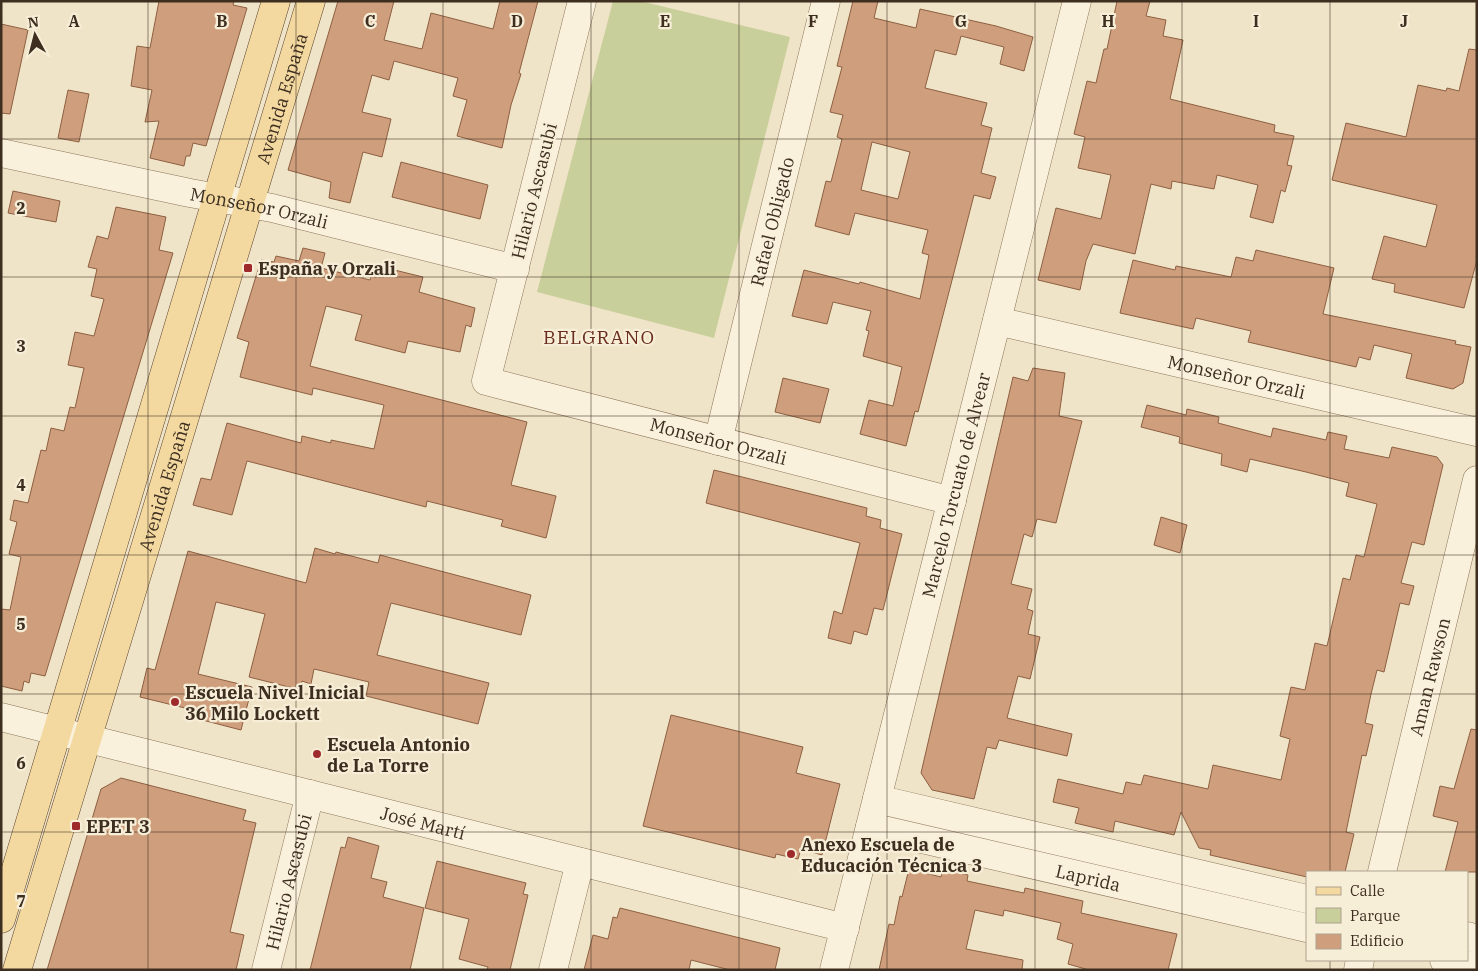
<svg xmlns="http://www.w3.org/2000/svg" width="1478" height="971" viewBox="0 0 1478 971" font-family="'IBM Plex Serif',serif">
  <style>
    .green { fill: #c9cf9b }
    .building { fill: #cf9f7d; stroke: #8d5f41; fill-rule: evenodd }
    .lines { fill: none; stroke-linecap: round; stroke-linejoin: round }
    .minor-casing { stroke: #8d765c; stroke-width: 29 }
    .major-casing { stroke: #5b4430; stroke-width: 29 }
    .minor { stroke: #faf1dc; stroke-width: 28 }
    .major { stroke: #f3d9a0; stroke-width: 28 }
    .grid { fill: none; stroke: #3d2e20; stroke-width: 1; stroke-opacity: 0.55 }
    .poi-dot { fill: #9e2a2b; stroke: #f7eed8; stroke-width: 2 }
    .labels { text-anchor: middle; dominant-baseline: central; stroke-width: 4.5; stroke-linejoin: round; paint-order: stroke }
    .street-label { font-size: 18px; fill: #3d2e20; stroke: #f7eed8 }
    .poi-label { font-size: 18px; font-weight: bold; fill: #3d2e20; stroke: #f7eed8; text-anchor: start }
    .neighbourhood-label { font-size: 19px; letter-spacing: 1px; fill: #6b2e1e; stroke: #f7eed8 }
    .grid-label { font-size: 16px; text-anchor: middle; font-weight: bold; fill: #3d2e20; stroke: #f7eed8; stroke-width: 4.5; stroke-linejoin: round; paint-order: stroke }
  </style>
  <rect width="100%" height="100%" fill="#f0e4c8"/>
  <polygon class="green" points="613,1 640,1 790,37 714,338 537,292"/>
  <g class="building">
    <polygon points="159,1 234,1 233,5 247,8 206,146 193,143 190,156 186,156 184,166 150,158 159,121 145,122 152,90 131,86 137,46 150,48"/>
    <polygon points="338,1 394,1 384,40 422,49 431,13 493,29 500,1 538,1 519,73 521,74 511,105 502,148 457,136 467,100 453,96 458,78 394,61 389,80 372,75 362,112 391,119 382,157 363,152 350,203 329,198 331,182 288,170"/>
    <path d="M 853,1 L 878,1 L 874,18 L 916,28 L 920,9 L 996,26 L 1033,37 L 1024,71 L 1000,64 L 1004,47 L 961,36 L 956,55 L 935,50 L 925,88 L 987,103 L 981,125 L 992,128 L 981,173 L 996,177 L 990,199 L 974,195 L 918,412 L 915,411 L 906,446 L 860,434 L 869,400 L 893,406 L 902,367 L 863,356 L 869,331 L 866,330 L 871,311 L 833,302 L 827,324 L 792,316 L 804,270 L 859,284 L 860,282 L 920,299 L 929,255 L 922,253 L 928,230 L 855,213 L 849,235 L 815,226 L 826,181 L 831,182 L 842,139 L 837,137 L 843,115 L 830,112 L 842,67 L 837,66 ZM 872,142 L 910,152 L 898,199 L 861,190 Z"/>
    <polygon points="1117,1 1150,1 1146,16 1166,20 1163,36 1183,40 1170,99 1275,125 1274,132 1294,136 1287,165 1292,166 1285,192 1281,190 1273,223 1250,217 1258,185 1217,175 1214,189 1172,181 1171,189 1151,184 1135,254 1093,244 1086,261 1080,290 1038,280 1056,208 1101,219 1111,175 1078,168 1085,137 1074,134 1087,81 1096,83 1104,49 1107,49"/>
    <polygon points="1,24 28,30 10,114 1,113"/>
    <polygon points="1469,49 1477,50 1477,260 1464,308 1394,292 1395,284 1372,279 1384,236 1426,247 1437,205 1332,180 1346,123 1406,137 1418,85 1446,91 1447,88 1459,91"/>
    <polygon points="68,90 89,94 79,142 58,138"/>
    <polygon points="401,162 488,185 480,219 392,197"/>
    <polygon points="13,191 60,201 56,222 8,213"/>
    <polygon points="116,207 166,217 159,250 173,253 45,676 31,673 29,683 24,681 22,691 1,686 1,609 10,610 21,557 9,554 17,522 10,520 14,500 28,503 41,450 46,451 51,428 64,431 70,407 75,408 84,368 68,365 75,332 94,336 104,299 91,296 97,269 88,267 97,236 108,239"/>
    <polygon points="303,248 325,253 321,268 370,280 374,265 423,277 419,292 475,308 471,327 466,325 460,352 408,341 405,353 355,340 362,315 326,306 310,366 527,422 511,485 556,496 546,538 501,526 503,520 427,501 426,507 247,461 232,515 193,505 201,478 211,480 227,423 301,443 302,436 331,443 331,440 374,449 384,405 313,388 312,395 240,377 249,342 237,338 261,260 274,262 276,256 299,261"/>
    <polygon points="1256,250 1334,268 1323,314 1456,341 1455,344 1471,347 1463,383 1453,389 1406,378 1412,354 1374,345 1370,360 1359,357 1356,367 1248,342 1251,331 1196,318 1193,329 1120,313 1133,260 1175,270 1176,266 1231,277 1236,257 1253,261"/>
    <polygon points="1033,368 1065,373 1059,416 1082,421 1056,523 1037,519 1032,537 1024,534 1011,584 1032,589 1027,609 1033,611 1028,634 1040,637 1030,679 1018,676 1007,718 1072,734 1067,756 999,740 996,749 987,747 974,799 932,790 921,773 1013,377 1028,381"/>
    <polygon points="783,378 829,389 820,423 775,412"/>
    <polygon points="1147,405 1186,415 1187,409 1219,417 1218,423 1271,437 1273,428 1326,440 1328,432 1347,436 1344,449 1389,458 1392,447 1437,457 1443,465 1424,545 1412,542 1401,583 1414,586 1409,605 1400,603 1384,672 1377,670 1371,694 1365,723 1373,725 1366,756 1362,755 1346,832 1354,834 1345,872 1307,872 1307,877 1210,855 1211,850 1199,848 1181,812 1174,835 1115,821 1113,832 1075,823 1079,808 1053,802 1058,779 1123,794 1126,782 1141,785 1144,775 1208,789 1213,765 1281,780 1290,739 1280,736 1291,687 1305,690 1315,643 1327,646 1343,578 1350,580 1356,555 1364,557 1377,504 1346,496 1349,483 1306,472 1250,459 1247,472 1221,465 1222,454 1179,443 1180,437 1141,427"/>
    <polygon points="714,470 867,508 866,516 881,520 880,528 902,534 883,610 874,608 867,635 854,631 851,644 828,638 834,611 842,614 860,543 706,503"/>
    <polygon points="1161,517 1187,525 1180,553 1154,545"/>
    <polygon points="315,548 335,554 336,552 378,563 380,555 531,595 521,635 391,603 377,655 489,683 478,724 366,696 369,682 314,669 311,684 302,681 301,690 249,677 265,614 216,602 198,674 252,687 241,730 187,716 189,709 140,697 147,668 155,670 188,551 306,583"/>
    <polygon points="671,715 803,747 796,773 840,784 822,855 801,849 798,859 776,854 775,858 643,826"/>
    <polygon points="1471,729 1477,730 1477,872 1445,872 1458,822 1433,816 1440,786 1454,789"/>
    <polygon points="121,778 246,810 243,820 256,823 230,932 244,935 236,970 47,970 101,789"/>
    <polygon points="348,837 379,846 371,878 387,882 383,897 424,908 410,970 310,970 341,847 345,848"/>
    <polygon points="437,861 526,883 523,894 528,895 510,970 487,970 488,967 459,959 469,919 425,908"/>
    <polygon points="909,869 941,877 943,869 968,875 967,881 1024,893 1025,888 1083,901 1081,913 1177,934 1168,970 1089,970 1068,964 1073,944 1057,939 1061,923 1004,910 1003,916 975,910 966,949 1023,960 1022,970 879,970 889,924 894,925 900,896 902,897"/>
    <polygon points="620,908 780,948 775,970 730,970 691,960 689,970 584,970 593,935 608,939 613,917 617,918"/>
  </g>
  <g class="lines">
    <g class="minor-casing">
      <g id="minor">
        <path id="s1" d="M 582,1 L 486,381 L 952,501"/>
        <path id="s2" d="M 1,153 L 190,193 L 272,208 L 515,269"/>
        <path id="s3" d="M 997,321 L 1477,432"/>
        <path id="s4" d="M 718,441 L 826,1"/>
        <path id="s5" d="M 1,717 L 845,928"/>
        <polyline points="877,799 1307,899"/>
        <path id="s6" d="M 870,827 L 1307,928"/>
        <path id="s7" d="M 1382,872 L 1477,480"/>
        <polyline points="1467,936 1477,939"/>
        <polyline points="1444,960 1477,967"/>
        <path id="s8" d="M 266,970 L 310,794"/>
        <polyline points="553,970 580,862"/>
        <path id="s9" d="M 834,970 L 1077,1"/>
        <polyline points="1358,970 1360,960"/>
      </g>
    </g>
    <g class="major-casing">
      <g id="major">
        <polyline points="1,919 276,1"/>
        <path id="s10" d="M 17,970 L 311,1"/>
      </g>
    </g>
    <use href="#minor" class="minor"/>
    <use href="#major" class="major"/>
  </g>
  <path class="grid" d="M 148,1 L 148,970M 296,1 L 296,970M 443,1 L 443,970M 591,1 L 591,970M 739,1 L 739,970M 887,1 L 887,970M 1035,1 L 1035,970M 1182,1 L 1182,970M 1330,1 L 1330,872M 1,139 L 1477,139M 1,277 L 1477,277M 1,416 L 1477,416M 1,555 L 1477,555M 1,694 L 1477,694M 1,832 L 1477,832M 1330,960 L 1330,970"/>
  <g class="poi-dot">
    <rect x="243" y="263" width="10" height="10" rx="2.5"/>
    <circle cx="175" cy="702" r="5"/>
    <circle cx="317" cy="754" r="5"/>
    <rect x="71" y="821" width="10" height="10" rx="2.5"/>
    <circle cx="791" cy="854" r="5"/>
  </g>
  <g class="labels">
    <g class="street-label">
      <text stroke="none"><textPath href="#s10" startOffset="911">Avenida España</textPath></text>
      <text transform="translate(534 191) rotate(-76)">Hilario Ascasubi</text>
      <text stroke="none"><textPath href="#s2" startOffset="264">Monseñor Orzali</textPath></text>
      <text stroke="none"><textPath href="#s4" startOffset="226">Rafael Obligado</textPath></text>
      <text stroke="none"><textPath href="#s3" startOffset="246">Monseñor Orzali</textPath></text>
      <text stroke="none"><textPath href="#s1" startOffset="632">Monseñor Orzali</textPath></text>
      <text stroke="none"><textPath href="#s10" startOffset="506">Avenida España</textPath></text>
      <text stroke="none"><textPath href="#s9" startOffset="500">Marcelo Torcuato de Alvear</textPath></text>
      <text stroke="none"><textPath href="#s7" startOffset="201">Aman Rawson</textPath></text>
      <text stroke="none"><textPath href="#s5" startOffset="435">José Martí</textPath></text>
      <text stroke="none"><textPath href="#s6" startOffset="224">Laprida</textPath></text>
      <text stroke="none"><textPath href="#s8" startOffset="91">Hilario Ascasubi</textPath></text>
    </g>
    <g class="poi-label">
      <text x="258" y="268">España y Orzali</text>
      <text x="185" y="692">Escuela Nivel Inicial<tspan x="185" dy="21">36 Milo Lockett</tspan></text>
      <text x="327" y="744">Escuela Antonio<tspan x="327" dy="21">de La Torre</tspan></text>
      <text x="86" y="826">EPET 3</text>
      <text x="801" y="844">Anexo Escuela de<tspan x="801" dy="21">Educación Técnica 3</tspan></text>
    </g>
    <g class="neighbourhood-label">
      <text x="599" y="337">BELGRANO</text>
    </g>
  </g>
  <g class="grid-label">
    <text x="74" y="27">A</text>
    <text x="222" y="27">B</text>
    <text x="370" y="27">C</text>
    <text x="517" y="27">D</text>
    <text x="665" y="27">E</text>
    <text x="813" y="27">F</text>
    <text x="961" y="27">G</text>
    <text x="1108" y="27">H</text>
    <text x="1256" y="27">I</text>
    <text x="1404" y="27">J</text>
    <text x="21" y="214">2</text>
    <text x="21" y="352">3</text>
    <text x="21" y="491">4</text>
    <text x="21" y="630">5</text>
    <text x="21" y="769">6</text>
    <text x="21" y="907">7</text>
  </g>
  <rect width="1478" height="971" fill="none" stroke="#3d2e20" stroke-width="5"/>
  <rect x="1306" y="871" width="162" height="90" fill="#f7eed8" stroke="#ada18e"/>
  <rect x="1316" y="887" width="25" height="8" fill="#f3d9a0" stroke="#ada18e"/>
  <text x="1350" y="896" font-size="15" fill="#3d2e20">Calle</text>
  <rect x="1316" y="908" width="25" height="15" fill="#c9cf9b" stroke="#ada18e"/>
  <text x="1350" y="921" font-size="15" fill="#3d2e20">Parque</text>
  <rect x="1316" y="934" width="25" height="15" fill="#cf9f7d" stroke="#ada18e"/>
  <text x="1350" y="946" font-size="15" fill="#3d2e20">Edificio</text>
  <g transform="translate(35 35) rotate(353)" stroke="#f7eed8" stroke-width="4" paint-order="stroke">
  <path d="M0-4L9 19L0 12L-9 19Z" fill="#3d2e20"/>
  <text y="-8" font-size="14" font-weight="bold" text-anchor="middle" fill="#3d2e20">N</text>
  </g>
</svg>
